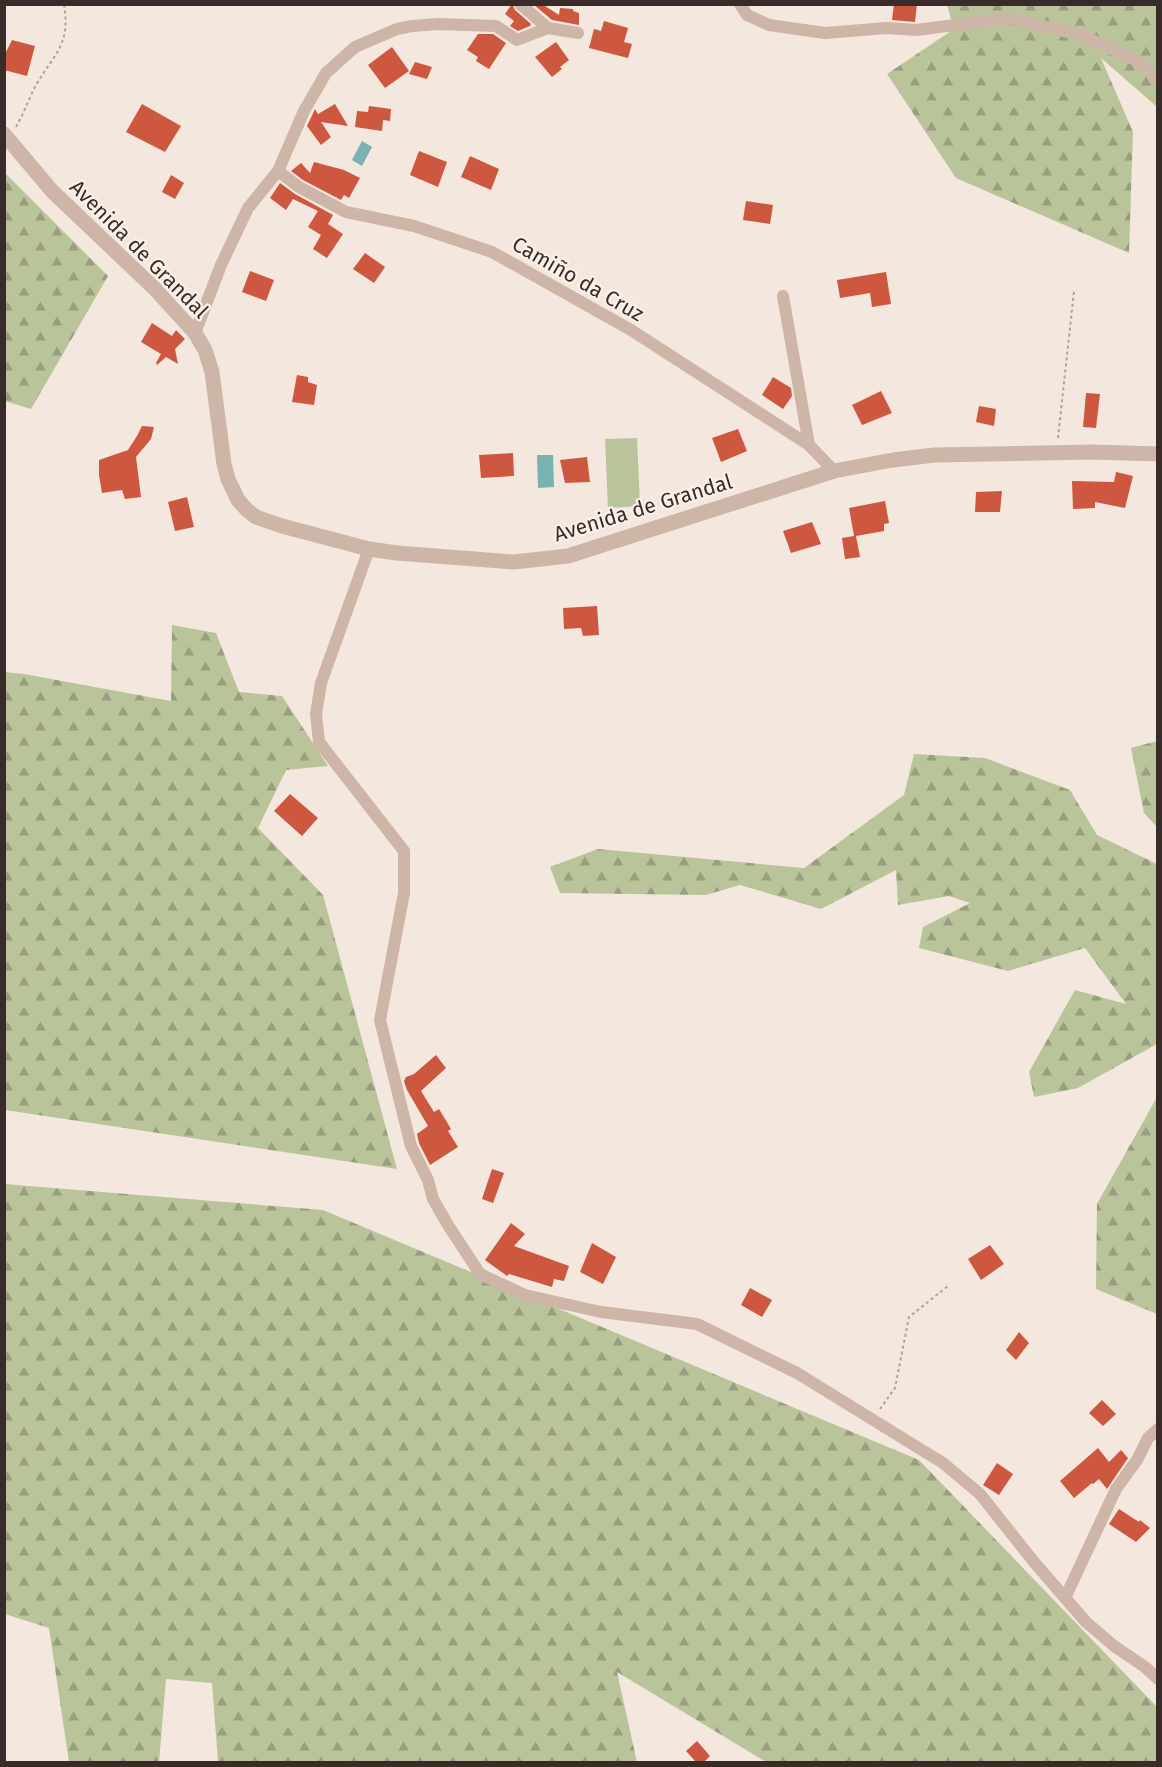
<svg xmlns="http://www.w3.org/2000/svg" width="1162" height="1767" viewBox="0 0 1162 1767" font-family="'Fira Sans',sans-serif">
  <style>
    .forest { fill: url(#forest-firs) }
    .pitch { fill: #bac49b }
    .water { fill: #79b3b1 }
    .building { fill: #ce5740 }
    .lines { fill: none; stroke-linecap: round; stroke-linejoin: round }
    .path { stroke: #b99f91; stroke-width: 2; stroke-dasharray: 3 3; stroke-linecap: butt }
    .minor { stroke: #cdb5a7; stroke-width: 12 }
    .tertiary { stroke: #cdb5a7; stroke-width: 15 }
    .labels { text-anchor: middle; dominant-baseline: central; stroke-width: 4.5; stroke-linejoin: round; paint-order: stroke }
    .street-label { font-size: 21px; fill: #392c28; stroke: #fbf1e9 }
  </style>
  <defs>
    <pattern id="forest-firs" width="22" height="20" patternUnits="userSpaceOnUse" patternTransform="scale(1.5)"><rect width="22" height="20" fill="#bac49b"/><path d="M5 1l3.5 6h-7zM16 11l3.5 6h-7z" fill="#989f7e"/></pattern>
  </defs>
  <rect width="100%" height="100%" fill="#f4e7dd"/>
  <g class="forest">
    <polygon points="947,5 1157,5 1157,107 1101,58 1133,132 1129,253 956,178 887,74 954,29"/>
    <polygon points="4,172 108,276 31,409 5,401"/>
    <polygon points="172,625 216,633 239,692 282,696 328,766 286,770 258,828 323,895 397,1169 5,1110 4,672 24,674 171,701"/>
    <polygon points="1157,741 1158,741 1157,827 1144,813 1131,748"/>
    <polygon points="914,754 985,758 1070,790 1097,835 1157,864 1157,1044 1078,1088 1034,1097 1029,1072 1075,990 1126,1004 1085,948 1008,971 919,948 923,927 970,903 949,896 898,905 896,870 821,909 740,885 706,895 560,893 550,867 598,849 804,868 904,795"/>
    <polygon points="1157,1097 1157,1314 1096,1289 1097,1204"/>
    <polygon points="4,1184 323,1210 919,1460 1157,1707 1157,1762 766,1762 617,1672 637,1762 218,1762 212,1683 166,1679 159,1762 69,1762 49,1628 5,1614"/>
  </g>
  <polygon class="pitch" points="637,438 640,506 608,508 605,439"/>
  <g class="water">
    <polygon points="362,141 372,147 362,166 352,160"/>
    <polygon points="537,455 553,455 554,487 538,488"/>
  </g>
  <g class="building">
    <polygon points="512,4 515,10 531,24 530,26 518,31 510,26 514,21 505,14"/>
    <polygon points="533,4 546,4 545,6 559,15 560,8 573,9 573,11 579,13 579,25 552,20"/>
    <polygon points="894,4 917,4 915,22 892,20"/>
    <polygon points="604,21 628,28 624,42 632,44 628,58 589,48 594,29 601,31"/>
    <polygon points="478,34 493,34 506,43 489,69 476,61 478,57 467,50"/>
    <polygon points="12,40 35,46 27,76 4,70 4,56"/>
    <polygon points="556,42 569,60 560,67 562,69 552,77 535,57"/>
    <polygon points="392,47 409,71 385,88 368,65"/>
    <polygon points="415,62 432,67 427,79 409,74"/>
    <polygon points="142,104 181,126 165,152 126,132"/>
    <polygon points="335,104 348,126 321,122 331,137 321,145 307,126 315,109 318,114"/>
    <polygon points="369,106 391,109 390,121 383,120 382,131 355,127 357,111 368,112"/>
    <polygon points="419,151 447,162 438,187 410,175"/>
    <polygon points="470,156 499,169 491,190 461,177"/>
    <polygon points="314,162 344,170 360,178 349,198 344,195 341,200 303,180 291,171 301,163 310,173"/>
    <polygon points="171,175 184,183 175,199 162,192"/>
    <polygon points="280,183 295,194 333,215 328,224 343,234 327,258 313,249 321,235 308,227 318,211 293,199 286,210 270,198"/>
    <polygon points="746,201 773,205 770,224 743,220"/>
    <polygon points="365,253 385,267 374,283 353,269"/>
    <polygon points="250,271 274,280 266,301 242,292"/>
    <polygon points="886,272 891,304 872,307 870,293 840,298 837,280"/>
    <polygon points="152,323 172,336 176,330 185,339 175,349 178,364 166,357 157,365 156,363 161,354 141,342"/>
    <polygon points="297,375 308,377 308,382 317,385 314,405 292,402"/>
    <polygon points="773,377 791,388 792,396 783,409 762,395"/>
    <polygon points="881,391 892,413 862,425 852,405"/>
    <polygon points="1086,393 1100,394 1096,428 1083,427"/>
    <polygon points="979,406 996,409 994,426 976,422"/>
    <polygon points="142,426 154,427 151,439 136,457 141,497 125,499 122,490 102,493 99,475 99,460 128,450 137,436"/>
    <polygon points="738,429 747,451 721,462 712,438"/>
    <polygon points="513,453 514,476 481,478 479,455"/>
    <polygon points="587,457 590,482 565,483 560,460"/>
    <polygon points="1116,472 1133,476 1125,508 1095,502 1095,508 1073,509 1072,481 1114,482"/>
    <polygon points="1002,491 1000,512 975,512 976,492"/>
    <polygon points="187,497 194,527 175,531 168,502"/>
    <polygon points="885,501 889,523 884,524 884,531 856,536 860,557 845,559 842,538 854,536 849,508"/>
    <polygon points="812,522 821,544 791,553 783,531"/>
    <polygon points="597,606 599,635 583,636 581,628 564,629 563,608"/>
    <polygon points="290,794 318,818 302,836 274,811"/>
    <polygon points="436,1055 446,1068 421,1091 434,1112 439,1109 451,1129 448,1131 458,1147 430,1165 419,1143 417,1134 428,1126 407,1090 404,1081 406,1077 414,1074"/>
    <polygon points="492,1169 504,1173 493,1203 482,1199"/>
    <polygon points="511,1223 525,1234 514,1246 569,1266 564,1281 554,1279 552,1287 509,1274 507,1276 485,1260"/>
    <polygon points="592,1243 616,1257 603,1284 580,1272"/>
    <polygon points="990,1245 1004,1264 981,1280 968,1259"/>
    <polygon points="750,1288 772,1300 762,1317 741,1305"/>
    <polygon points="1019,1332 1029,1343 1016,1360 1006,1350"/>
    <polygon points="1102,1400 1116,1414 1103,1426 1089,1413"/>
    <polygon points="1098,1448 1109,1462 1121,1450 1128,1458 1107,1489 1099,1479 1093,1484 1092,1483 1074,1498 1060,1481"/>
    <polygon points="997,1463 1013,1474 999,1495 983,1485"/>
    <polygon points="1119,1509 1139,1522 1140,1520 1150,1528 1136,1542 1109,1524"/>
    <polygon points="697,1741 710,1756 704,1762 696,1762 686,1751"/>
  </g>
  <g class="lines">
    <g class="path">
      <path d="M 16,127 C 24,113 29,98 36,85 C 54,54 71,45 64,4"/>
      <polyline points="1058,438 1074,291"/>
      <polyline points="880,1409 895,1388 909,1317 948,1286"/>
    </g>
    <g class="minor">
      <polyline points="520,4 548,28 578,33"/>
      <polyline points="740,4 747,15 769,25 825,33 886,28 916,30 1008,18 1081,35 1138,61 1158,79"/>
      <polyline points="278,171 299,187 346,212 414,226 492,252 631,330 809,445 834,471"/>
      <polyline points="783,296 809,445"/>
      <polyline points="195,333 221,265 248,208 278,171 304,111 326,73 355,47 397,29 412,26 438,24 496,26 517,40 548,28"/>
      <polyline points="369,549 321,683 316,714 319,742 404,851 404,893 380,1020 411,1146 428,1180 433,1199 448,1225 480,1274 525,1295 601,1312 697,1324 797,1373 943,1463 980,1494 1034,1562 1086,1622 1114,1646 1145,1667 1158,1679"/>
      <polyline points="1065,1598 1116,1489 1137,1460 1148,1438 1158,1429"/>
    </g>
    <polyline class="tertiary" points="4,134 52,191 155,289 195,333 205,350 212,372 224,464 228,479 238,500 247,510 256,517 282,526 369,549 397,553 514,562 568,556 834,471 893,460 934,455 1093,452 1158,454"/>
  </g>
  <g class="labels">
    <g class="street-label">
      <text transform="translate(139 249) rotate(45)">Avenida de Grandal</text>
      <text transform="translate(578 279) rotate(30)">Camiño da Cruz</text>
      <text transform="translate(643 508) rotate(-17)">Avenida de Grandal</text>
    </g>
  </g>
  <rect width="1162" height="1767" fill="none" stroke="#392c28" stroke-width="12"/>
</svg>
